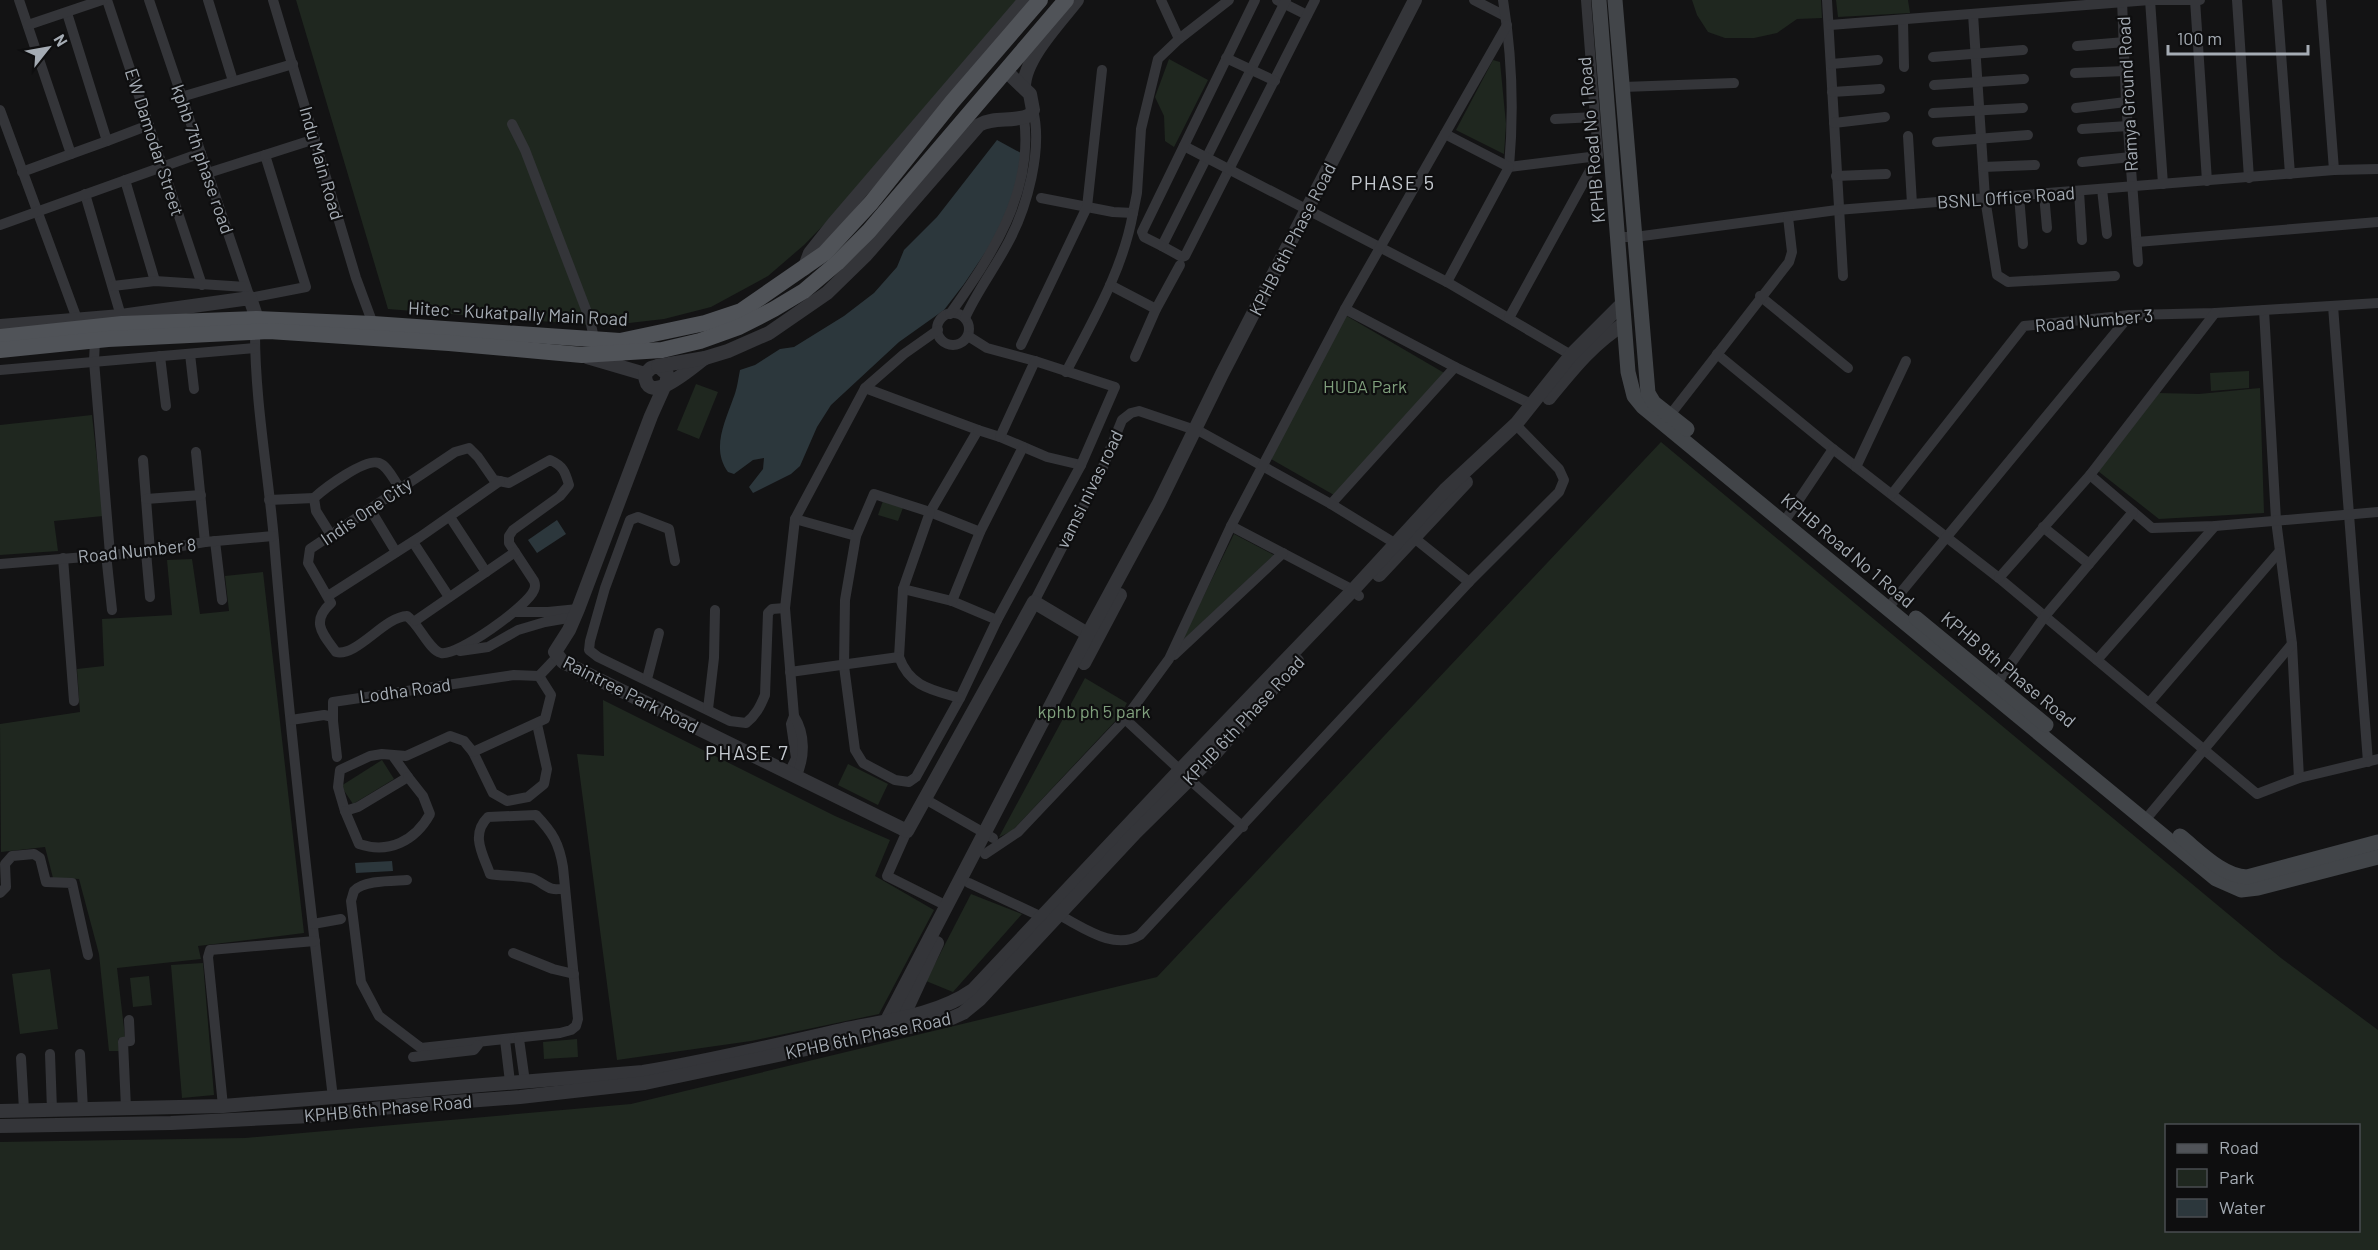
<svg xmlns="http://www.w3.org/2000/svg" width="2378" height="1250" viewBox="0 0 2378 1250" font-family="Barlow,sans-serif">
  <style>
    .green { fill: #1f271f; fill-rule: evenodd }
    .water { fill: #2c373c }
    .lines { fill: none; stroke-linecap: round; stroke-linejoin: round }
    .minor { stroke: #343539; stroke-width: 10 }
    .tertiary { stroke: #343539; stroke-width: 14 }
    .secondary { stroke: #424549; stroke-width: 15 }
    .primary { stroke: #505358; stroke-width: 16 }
    .labels { text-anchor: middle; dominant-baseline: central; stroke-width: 4.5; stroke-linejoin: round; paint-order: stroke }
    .street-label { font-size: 18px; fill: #a5acb4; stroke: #0e0e0f }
    .park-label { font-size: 18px; fill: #7f9f7c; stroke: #0e0e0f }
    .neighbourhood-label { font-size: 20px; letter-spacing: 1.5px; fill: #c5cad0; stroke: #0e0e0f }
  </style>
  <rect width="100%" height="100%" fill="#131314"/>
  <g class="green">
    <polygon points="296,0 1028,0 861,187 804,245 768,276 711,307 664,319 603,326 388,309"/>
    <polygon points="1692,0 1821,0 1822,18 1797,19 1777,33 1754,38 1725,38 1708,32 1697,15"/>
    <polygon points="1836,0 1908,0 1910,13 1838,17"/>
    <polygon points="1169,59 1208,80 1174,147 1165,141 1164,116 1155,97"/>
    <polygon points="1493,60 1500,62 1506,124 1504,154 1456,130"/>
    <polygon points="1345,315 1446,374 1334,495 1271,459"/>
    <polygon points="2249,371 2249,388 2211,391 2210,373"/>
    <polygon points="696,384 718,392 699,439 677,430"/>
    <polygon points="2260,388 2264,513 2159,519 2098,471 2159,393 2199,394"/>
    <polygon points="92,415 103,516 54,521 58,551 0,555 0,425"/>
    <path d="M 1661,442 L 2281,958 L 2378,1030 L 2378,1250 L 0,1250 L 0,1142 L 245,1138 L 631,1104 L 1157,977 ZM 2166,1126 L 2358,1126 L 2358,1230 L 2166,1230 Z"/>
    <polygon points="884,498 904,505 898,521 878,515"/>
    <polygon points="1234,534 1274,555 1181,642"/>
    <polygon points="192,559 200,614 229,611 225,576 263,572 304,933 198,946 201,959 117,968 125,1037 118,1039 119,1051 109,1051 99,954 79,879 53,878 45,847 1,852 0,724 80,712 77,669 104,666 102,619 172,615 167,560"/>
    <polygon points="1085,678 1127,703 1120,716 1012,831 999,837"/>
    <polygon points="603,700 835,816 890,840 875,876 934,910 879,1014 751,1041 617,1060 577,754 604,756"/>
    <polygon points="382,760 394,779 353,804 341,786"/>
    <polygon points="848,764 888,784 878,805 838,785"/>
    <polygon points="971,894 1022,914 953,992 926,981"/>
    <polygon points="203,963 214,1095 182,1098 171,965"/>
    <polygon points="50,969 58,1029 20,1034 12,974"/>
    <polygon points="149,976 152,1005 133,1007 130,978"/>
    <polygon points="577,1039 578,1057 544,1059 543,1042"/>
  </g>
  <g class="water">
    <path d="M 997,140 L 1021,153 L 1016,184 L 1005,217 L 993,241 L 964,284 L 944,310 L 899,342 L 831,405 L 817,427 L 800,466 L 791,474 L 753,493 L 749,487 L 763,469 L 764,458 L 753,460 L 734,474 L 728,472 C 711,449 725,422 733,399 C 737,390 738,380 740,370 L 755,365 L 780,349 L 794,347 L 844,316 L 874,293 L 897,267 L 904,250 L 937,217 Z"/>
    <polygon points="557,520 566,534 537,553 528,540"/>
    <polygon points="392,861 393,871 356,873 355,863"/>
  </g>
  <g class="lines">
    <g class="minor">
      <polyline points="19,0 71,154 22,172"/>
      <polyline points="107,0 202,285"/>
      <polyline points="149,0 250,298 306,287 265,155 208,173"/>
      <polyline points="208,0 233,81"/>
      <polyline points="273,0 356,278 373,324"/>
      <polyline points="1161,0 1179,39"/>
      <polyline points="1277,0 1307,15"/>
      <polyline points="1286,0 1162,246 1182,257 1185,256 1315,0"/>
      <polyline points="1474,0 1505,16"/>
      <path d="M 1503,0 C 1512,55 1514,112 1509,167 L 1598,156 L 1586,0"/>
      <polyline points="1827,0 1843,276"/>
      <polyline points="2122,0 2126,102 2138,262"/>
      <polyline points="2150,0 2163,184"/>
      <polyline points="2195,0 2207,181"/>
      <polyline points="2237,0 2249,178"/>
      <polyline points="2277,0 2290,174"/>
      <polyline points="2321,0 2334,170"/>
      <polyline points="67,13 107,141 71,154"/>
      <polyline points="1973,14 1985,198 1997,275 2008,282 2115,276"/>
      <polyline points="1903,20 1904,67"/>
      <polyline points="28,25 102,0"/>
      <polyline points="1830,25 2150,0 2200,0"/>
      <polyline points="2077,46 2125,42"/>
      <polyline points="1933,57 2023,50"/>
      <polyline points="1226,58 1275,81"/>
      <polyline points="1831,64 1878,60"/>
      <polyline points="2075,73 2125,71"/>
      <polyline points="1934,85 2024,79"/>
      <polyline points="1623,87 1734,83"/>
      <polyline points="1832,92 1880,89"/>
      <polyline points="181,97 293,64"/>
      <polyline points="2076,108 2126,102"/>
      <polyline points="0,110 77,319 77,327"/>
      <polyline points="1933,113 2023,108"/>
      <polyline points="1555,119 1595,117"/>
      <polyline points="1834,123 1885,117"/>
      <polyline points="512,124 525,150 590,320 594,338"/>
      <polyline points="2082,129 2128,126"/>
      <polyline points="1445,134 1509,167 1447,282"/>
      <polyline points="1908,136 1912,204"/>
      <polyline points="107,141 149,125"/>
      <polyline points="1937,142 2028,135"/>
      <polyline points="1184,146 1447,282 1571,355"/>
      <polyline points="265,155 315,139"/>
      <polyline points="2082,162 2131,157"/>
      <polyline points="1983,167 2035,165"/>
      <polyline points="1836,176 1886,174"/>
      <polyline points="125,180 155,281"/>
      <polyline points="2102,189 2107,234"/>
      <polyline points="2079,191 2082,240"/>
      <polyline points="85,194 121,316"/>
      <polyline points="2044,194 2047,228"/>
      <polyline points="2019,196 2023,244"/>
      <polyline points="1041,198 1113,212 1133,213 1137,193 1141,129 1158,59 1179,39 1229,0"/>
      <polyline points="0,225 201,153"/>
      <polyline points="1618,237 1635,237 1837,210 2334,170 2378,169"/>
      <polyline points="2137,242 2378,222"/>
      <polyline points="1162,246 1144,237 1142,232 1255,0"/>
      <polyline points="1110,285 1156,309"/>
      <polyline points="113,286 155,281 246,287"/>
      <polyline points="1760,296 1848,368"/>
      <polyline points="2333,306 2368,762"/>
      <polyline points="1345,309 1455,367 1533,405"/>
      <polyline points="2264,310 2276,520 2292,644 2299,778"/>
      <circle cx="953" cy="329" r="16"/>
      <path d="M 950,314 C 991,256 1034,193 1024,118"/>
      <path d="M 965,318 C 977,291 995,268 1009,241 C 1027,207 1043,149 1033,110"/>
      <polyline points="1509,318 1598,156"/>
      <path d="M 255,332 C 255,402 268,471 274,540 C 289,726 311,912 333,1098"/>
      <polyline points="968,336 987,348 1035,361"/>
      <polyline points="95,340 94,361 110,554"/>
      <polyline points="1021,345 1087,207 1102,70"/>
      <polyline points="190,354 194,389"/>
      <polyline points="1717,354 1833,449 1999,578 2257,794 2299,778 2378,759"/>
      <polyline points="160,356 166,406"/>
      <polyline points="1135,357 1156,309 1180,265"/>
      <polyline points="0,370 255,348"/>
      <path d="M 1066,372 C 1093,320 1123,270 1133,213"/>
      <polyline points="865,388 978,430 930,512 980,532"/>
      <polyline points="1670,415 1789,262 1792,252 1788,217"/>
      <polyline points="978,430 1000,437 1047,457 1081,465"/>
      <path d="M 469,448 L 478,457 L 494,480 L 509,483 L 550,460 C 563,466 565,471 569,485 L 560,496 L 513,530 L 509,536 L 509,543 L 534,581 C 535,584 536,586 534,590 C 528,606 458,656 441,653 C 429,650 419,624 407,616 C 384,617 357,657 336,652 C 323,634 310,622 331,603 L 308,563 L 310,549 L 455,452 Z"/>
      <polyline points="196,452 205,542"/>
      <polyline points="143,460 150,551"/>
      <polyline points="1856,467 1906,361"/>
      <polyline points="2090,475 2152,528 2215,526 2378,512"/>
      <polyline points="1892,494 2024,326 2130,315 2215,313 2378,303"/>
      <polyline points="146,499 201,495"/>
      <polyline points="269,500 314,498"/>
      <polyline points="1331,504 1455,367"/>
      <polyline points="370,509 396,552"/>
      <polyline points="1788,516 1833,449"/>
      <polyline points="450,517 486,572"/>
      <polyline points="795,519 856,536"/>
      <polyline points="1231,526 1353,590 1359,596"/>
      <polyline points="2043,527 2089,564"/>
      <path d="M 331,535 L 316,511 L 314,498 C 325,488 365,458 379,463 C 388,466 394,481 400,488"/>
      <polyline points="1413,537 1469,582"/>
      <polyline points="215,541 222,600"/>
      <polyline points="413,542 449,597"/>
      <polyline points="146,552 150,597"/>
      <polyline points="106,554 112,610"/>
      <polyline points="63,558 74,701"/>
      <path d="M 675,561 L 669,529 L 638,517 L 630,520 L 605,588 L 590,641 L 589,650 L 598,657 L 730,721 L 746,723 C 756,715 760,707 765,695 L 768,613 L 772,609 L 785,608"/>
      <polyline points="0,564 146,552 205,542 273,536"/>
      <polyline points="1999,578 2090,475 2215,313"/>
      <polyline points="903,589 952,601 997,620"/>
      <polyline points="328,596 420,537 500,481"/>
      <polyline points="952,601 980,532 1023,447"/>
      <polyline points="1034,602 1100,474 1122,420 1131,413 1139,411 1201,432 1331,504 1401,547"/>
      <polyline points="1888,608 2130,315"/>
      <polyline points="515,612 548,612 578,609"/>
      <polyline points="415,621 515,552"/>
      <polyline points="460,651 488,647 518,630 545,622 574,617"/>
      <polyline points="1174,655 1283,553"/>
      <polyline points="899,657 903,589 930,512 874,494 856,536 845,600 844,666 855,750 863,763 895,780 909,782 916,777 960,698 997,620 1081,465 1115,387 1035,361 1000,437"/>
      <polyline points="2097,660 2215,526"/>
      <path d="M 790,672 L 899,657 C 910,687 932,690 960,698"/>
      <polyline points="647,679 659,633"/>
      <polyline points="1997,683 2045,616 2133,512"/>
      <polyline points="2149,703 2279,552"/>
      <polyline points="708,709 714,658 715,610"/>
      <polyline points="1125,719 1180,770"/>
      <polyline points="291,720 324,715 333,717"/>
      <polyline points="473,752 493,793 507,801 528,797 544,784 547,769 537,724"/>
      <polyline points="393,756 408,777 358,807 345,811 338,787 340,770 370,756 382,754 406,756 450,736 464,741 473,752 545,719 551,695 539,676"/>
      <polyline points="337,757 333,721 333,702 514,675 539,676 557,657"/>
      <polyline points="789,773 796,758 791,724 794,716"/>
      <path d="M 796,777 C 805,758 806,735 794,716 L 785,608 L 795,519 L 865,388 L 904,354 L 938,330"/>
      <polyline points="1190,780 1243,827"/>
      <polyline points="925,799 993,838"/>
      <path d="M 345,811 L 359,844 C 389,854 415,841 430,814 L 423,796 L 408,777"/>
      <polyline points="2146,819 2292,644"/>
      <polyline points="907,831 887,876 947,906"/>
      <polyline points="985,854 1018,832 1125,719 1169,659 1231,526 1345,309 1507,25"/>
      <path d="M 407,880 C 394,881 363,880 354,891 C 353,894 352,898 351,901 L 361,982 L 379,1016 L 421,1048 L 560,1033 L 571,1030 L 576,1026 L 578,1019 L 563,867 C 559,843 553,833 536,815 L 488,817 C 470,835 483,854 490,874 C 500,876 527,876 534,879 C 547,885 548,892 565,888"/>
      <polyline points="969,883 1042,917"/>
      <polyline points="0,893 6,887 5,864 12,856 34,854 40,858 46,882 72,883 88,955"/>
      <path d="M 1059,915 C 1083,927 1114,951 1140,935 L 1469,582 L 1559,492 L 1564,480 L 1559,469 L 1520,429"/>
      <polyline points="313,924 341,919"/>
      <polyline points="513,953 553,969 574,974"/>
      <polyline points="519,1039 525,1082"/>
      <polyline points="505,1040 510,1082"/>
      <polyline points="50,1054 52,1110"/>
      <polyline points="80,1054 83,1109"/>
      <polyline points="413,1057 474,1050 478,1045"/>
      <polyline points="21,1058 24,1110"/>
      <polyline points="223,1106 208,957 210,950 315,941"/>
      <polyline points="126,1108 123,1042 130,1041 129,1020"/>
    </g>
    <g class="tertiary">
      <path d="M 1024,87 C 1024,59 1060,22 1077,0"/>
      <polyline points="804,269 810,253 833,224 1025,0"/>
      <polyline points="0,326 121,316 250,298 257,319"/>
      <polyline points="587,357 645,374"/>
      <path d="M 705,358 C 693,366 646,410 645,374 L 651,368 L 658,366 L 667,374 C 668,379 667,382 664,387 L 651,416 L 578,609 L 569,630 L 555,652 L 563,662 L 907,831 L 1034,602 L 1096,639"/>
      <path d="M 658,366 L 705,358 L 728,351 L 769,333 L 827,293 L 866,255 L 979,125 C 995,116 1013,123 1030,115 L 1033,110 L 1030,94 L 1006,71"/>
      <path d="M 1549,398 C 1572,370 1593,343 1624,324"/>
      <polyline points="1379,575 1466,482"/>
      <polyline points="1084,663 1120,595"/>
      <polyline points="901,1021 937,943"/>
      <polyline points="885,1024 1088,634 1159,503 1222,374 1415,0"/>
      <path d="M 0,1111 L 223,1106 L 643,1072 C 710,1061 776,1045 842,1030 C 884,1021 936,1016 973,990 L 1180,770 L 1353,590 L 1445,490 L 1516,424 L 1571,355 L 1621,305"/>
      <polyline points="0,1126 171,1123 311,1116 400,1106 520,1097 645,1083 952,1018 963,1013 980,999 1136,832 1211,758 1297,661"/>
    </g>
    <g class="secondary">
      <polyline points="1599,0 1628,372 1634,396 1643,407 2216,879 2241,890 2258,888 2378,857"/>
      <polyline points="1615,0 1648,393 1654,403 1687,429"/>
      <polyline points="1916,618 2046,725"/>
      <path d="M 2180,836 C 2199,851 2222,876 2247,877 L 2378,842"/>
    </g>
    <g class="primary">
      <polyline points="0,337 122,324 257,319 373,324 620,341 705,323 741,311 825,253 871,203 952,102 1040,0"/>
      <polyline points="0,350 108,339 269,331 449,343 582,355 662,350 700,341 739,327 774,309 804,291 837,263 869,231 1066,0"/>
    </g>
  </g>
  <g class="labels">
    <g class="street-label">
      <text transform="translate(2127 94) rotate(-93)">Ramya Ground Road</text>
      <text transform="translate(1591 140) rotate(-95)">KPHB Road No 1 Road</text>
      <text transform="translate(155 142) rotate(72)">EW Damodar Street</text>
      <text transform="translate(203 159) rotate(71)">kphb 7th phase road</text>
      <text transform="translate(322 163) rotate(74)">Indu Main Road</text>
      <text transform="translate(2006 197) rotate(-4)">BSNL Office Road</text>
      <text transform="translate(1292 239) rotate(-63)">KPHB 6th Phase Road</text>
      <text transform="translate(518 313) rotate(3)">Hitec - Kukatpally Main Road</text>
      <text transform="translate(2094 320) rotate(-5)">Road Number 3</text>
      <text transform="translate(1089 489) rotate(-64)">vamsi nivas road</text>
      <text transform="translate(366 511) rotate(-34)">Indis One City</text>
      <text transform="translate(137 550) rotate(-6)">Road Number 8</text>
      <text transform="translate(1848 550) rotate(40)">KPHB Road No 1 Road</text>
      <text transform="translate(2009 669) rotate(40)">KPHB 9th Phase Road</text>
      <text transform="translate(405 690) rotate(-8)">Lodha Road</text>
      <text transform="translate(631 694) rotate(27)">Raintree Park Road</text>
      <text transform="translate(1243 720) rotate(-47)">KPHB 6th Phase Road</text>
      <text transform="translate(868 1035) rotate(-12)">KPHB 6th Phase Road</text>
      <text transform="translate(388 1108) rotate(-5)">KPHB 6th Phase Road</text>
    </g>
    <g class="park-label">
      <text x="1365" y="386">HUDA Park</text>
      <text x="1094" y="711">kphb ph 5 park</text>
    </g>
    <g class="neighbourhood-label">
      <text x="1393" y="182">PHASE 5</text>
      <text x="747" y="752">PHASE 7</text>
    </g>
  </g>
  <rect x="2165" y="1124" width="195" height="108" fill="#0e0e0f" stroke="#4a4d51" stroke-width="1.5"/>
  <rect x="2177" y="1144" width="30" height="9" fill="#505358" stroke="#4a4d51" stroke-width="1.5"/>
  <text x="2219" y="1154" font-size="18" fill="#a5acb4">Road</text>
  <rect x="2177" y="1169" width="30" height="18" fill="#1f271f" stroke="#4a4d51" stroke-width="1.5"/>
  <text x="2219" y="1184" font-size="18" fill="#a5acb4">Park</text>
  <rect x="2177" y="1199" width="30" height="18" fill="#2c373c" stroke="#4a4d51" stroke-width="1.5"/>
  <text x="2219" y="1214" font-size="18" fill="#a5acb4">Water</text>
  <g transform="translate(48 48) rotate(59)" stroke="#0e0e0f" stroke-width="4.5" paint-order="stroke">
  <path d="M0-4.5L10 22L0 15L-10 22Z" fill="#a5acb4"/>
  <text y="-9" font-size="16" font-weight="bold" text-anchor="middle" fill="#a5acb4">N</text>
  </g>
  <path d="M2168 45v9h140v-9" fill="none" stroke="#a5acb4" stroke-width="3"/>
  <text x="2177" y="45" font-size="18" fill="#a5acb4" stroke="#0e0e0f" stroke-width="4.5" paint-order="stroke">100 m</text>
</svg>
